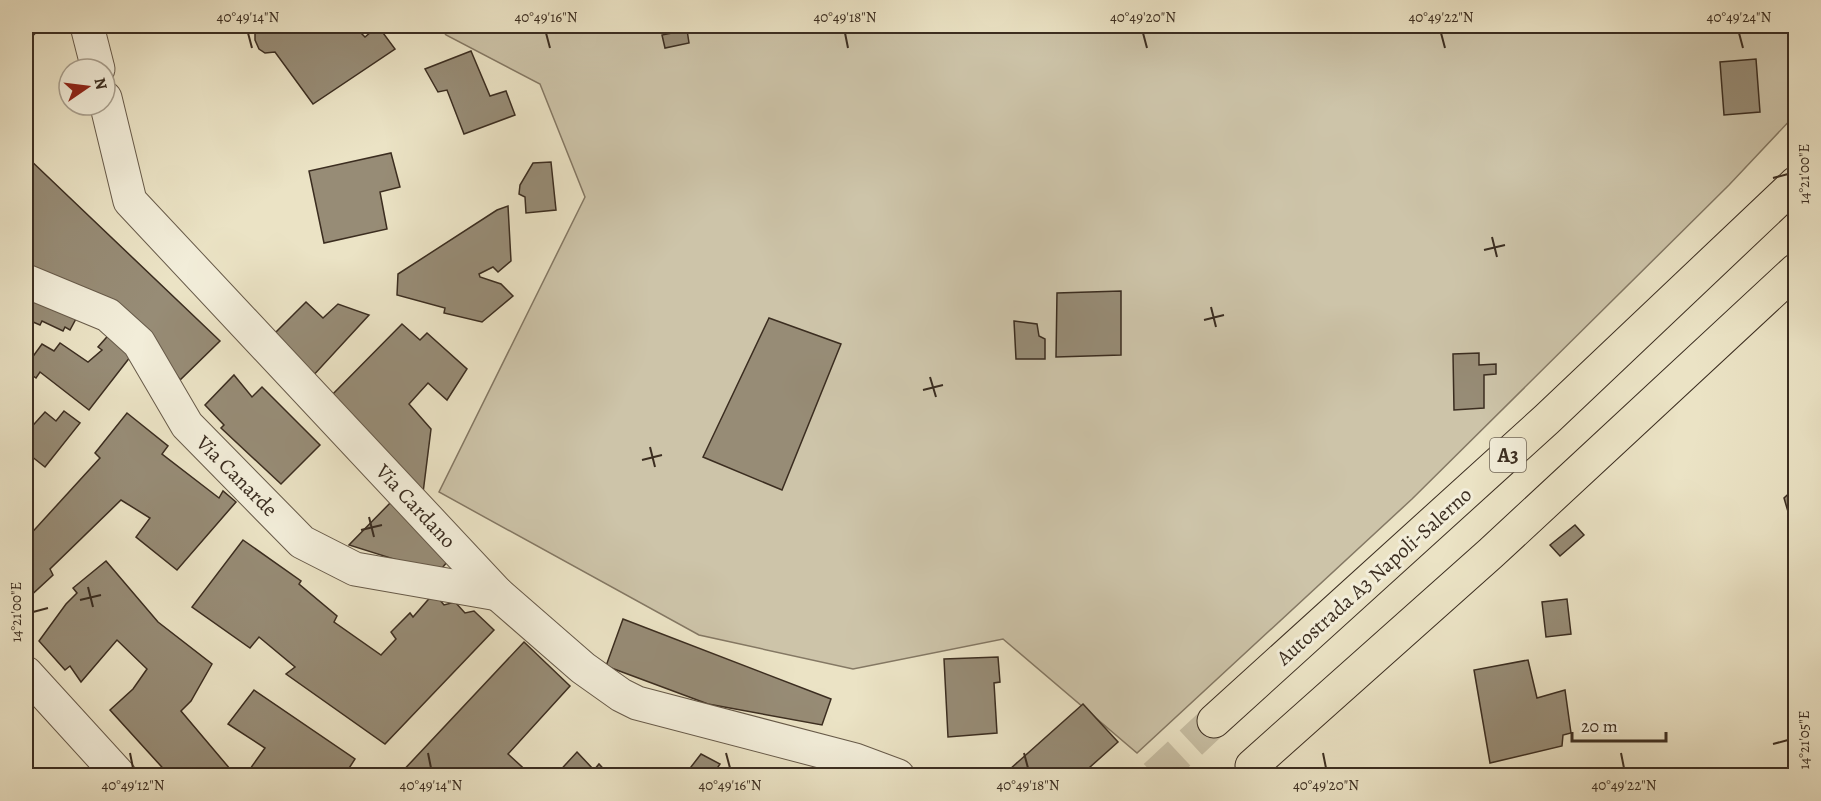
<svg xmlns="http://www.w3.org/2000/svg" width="1821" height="801" viewBox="0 0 1821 801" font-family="Alegreya,serif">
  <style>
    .green { fill: #cdc4a9; stroke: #847864; stroke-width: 1.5 }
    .building { fill: #978c76; stroke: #3b2d20; stroke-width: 1.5 }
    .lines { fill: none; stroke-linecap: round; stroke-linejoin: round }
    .highway-tunnel { stroke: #c8bfa4; stroke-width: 33; stroke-dasharray: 33 16; stroke-linecap: butt }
    .minor-casing { stroke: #675a49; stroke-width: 35 }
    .highway-casing { stroke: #3b2d20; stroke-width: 35 }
    .minor { stroke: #f2edd9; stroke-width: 33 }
    .highway { stroke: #ebe3c5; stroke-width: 33 }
    .ticks { fill: none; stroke: #3b2d20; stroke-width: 2 }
    .labels { text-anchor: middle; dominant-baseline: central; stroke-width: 6; stroke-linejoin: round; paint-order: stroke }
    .shield { fill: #f2edd9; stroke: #726758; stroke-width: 1.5 }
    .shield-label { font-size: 20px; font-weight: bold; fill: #3b2d20 }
    .street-label { font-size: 21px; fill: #3b2d20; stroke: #f2edd9 }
    .neatline { fill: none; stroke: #3b2d20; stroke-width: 2 }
    .ticks-label { font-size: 15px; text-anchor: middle; fill: #3b2d20 }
  </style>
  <rect width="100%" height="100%" fill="#ebe3c5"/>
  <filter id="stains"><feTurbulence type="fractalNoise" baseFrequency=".00333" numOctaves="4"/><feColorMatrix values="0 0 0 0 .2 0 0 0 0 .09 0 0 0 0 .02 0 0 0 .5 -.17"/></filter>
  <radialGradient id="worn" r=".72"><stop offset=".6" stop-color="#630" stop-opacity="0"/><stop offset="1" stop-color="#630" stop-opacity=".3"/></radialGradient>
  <polygon class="green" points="439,26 1795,26 1795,115 1729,185 1412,499 1137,753 1003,639 853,669 699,635 439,492 585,197 540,84 446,35"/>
  <g class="building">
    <polygon points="26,26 42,26 26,43"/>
    <polygon points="264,26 354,26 365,37 378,26 395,49 313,104 275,52 265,53 259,49 255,40 255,30"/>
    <polygon points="687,30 689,43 665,48 662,35"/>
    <polygon points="471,51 490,96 506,91 515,115 464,134 447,90 438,92 425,69"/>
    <polygon points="1756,59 1760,112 1724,115 1720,62"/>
    <polygon points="391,153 400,187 380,192 387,229 324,243 309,171"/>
    <polygon points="26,156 220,341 180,380 164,356 26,268"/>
    <polygon points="551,162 556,210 526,213 525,197 519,194 520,185 533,163"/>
    <polygon points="508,206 511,261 498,272 493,267 479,274 480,277 501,284 513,296 482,322 444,313 445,308 397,295 398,274 497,210"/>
    <polygon points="26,291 78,315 70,330 65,327 63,331 42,321 40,325 26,319"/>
    <polygon points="1121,291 1121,355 1056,357 1057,293"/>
    <polygon points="306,302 323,318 338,304 369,315 311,378 271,337"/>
    <polygon points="769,318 841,344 782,490 703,457"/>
    <polygon points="1014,321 1037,324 1039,336 1045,339 1045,359 1016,359"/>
    <polygon points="402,324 420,340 427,333 467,369 447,400 428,383 409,404 431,429 423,493 327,400"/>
    <polygon points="113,330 134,352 89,410 40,372 36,378 26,371 26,366 42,344 54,351 60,343 88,362 102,350 98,347"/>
    <polygon points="1479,353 1479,365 1496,364 1496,374 1484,375 1484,408 1454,410 1453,354"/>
    <polygon points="234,375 252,397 262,387 320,445 281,484 221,428 224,425 205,405"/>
    <polygon points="64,411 80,423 45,467 26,452 26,433 45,412 56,421"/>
    <polygon points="127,413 168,446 162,454 219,498 223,491 236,502 177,570 136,537 150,518 121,500 50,569 53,575 26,600 26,539 100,458 95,453"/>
    <polygon points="1796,487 1796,539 1784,498"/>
    <polygon points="393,500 452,556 438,573 349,545"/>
    <polygon points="1575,525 1584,535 1560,556 1550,545"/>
    <polygon points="243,540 301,581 299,584 337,616 334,622 381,655 396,639 391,632 410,613 413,617 434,593 444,605 455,602 465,613 474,611 494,630 385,744 286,674 295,667 259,637 250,648 192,607"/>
    <polygon points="106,561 158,622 212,664 191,701 181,711 236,776 170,776 110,710 133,689 147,669 117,640 81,682 70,666 65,670 39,641 66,604 77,593 73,588"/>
    <polygon points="1567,599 1571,634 1546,637 1542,602"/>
    <polygon points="623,619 831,699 822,725 708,704 606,666"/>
    <polygon points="524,642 570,686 508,754 532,776 398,776"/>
    <polygon points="998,657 1000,682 994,683 997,733 948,737 944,659"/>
    <polygon points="1528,660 1537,698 1565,690 1571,733 1563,735 1562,746 1490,763 1474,670"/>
    <polygon points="254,690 355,759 344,776 245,776 265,748 228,724"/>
    <polygon points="1083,704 1118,742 1080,776 1015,776 1010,769"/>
    <polygon points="577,752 594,770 599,764 610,776 555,776"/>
    <polygon points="701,754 720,764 716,770 724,776 684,776"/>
  </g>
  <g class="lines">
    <polyline class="highway-tunnel" points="1155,776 1214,721"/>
    <g class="minor-casing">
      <g id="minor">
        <polyline points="87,26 98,69"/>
        <polyline points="105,98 130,201 498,594 583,668 621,695 637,703 855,760 898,776"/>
        <polyline points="26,281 108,315 139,343 187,425 302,542 355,569 498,594"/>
        <polyline points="26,673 120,776"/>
      </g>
    </g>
    <g class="highway-casing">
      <g id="highway">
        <polyline points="1214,721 1547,419 1796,183"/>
        <polyline points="1252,766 1491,553 1796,270"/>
      </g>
    </g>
    <use href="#minor" class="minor"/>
    <use href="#highway" class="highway"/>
  </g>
  <path class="ticks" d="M 248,33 L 252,48M 546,33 L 550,48M 845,33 L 848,48M 1143,33 L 1147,48M 1441,33 L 1445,48M 1739,33 L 1743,48M 1773,178 L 1788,174M 1492,237 L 1497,257M 1484,250 L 1505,245M 1211,307 L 1216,327M 1204,320 L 1224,315M 930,377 L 936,397M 923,390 L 943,385M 650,447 L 655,467M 642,460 L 662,455M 369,517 L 374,537M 361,530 L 382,525M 88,587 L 93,607M 80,600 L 101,595M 33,612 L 48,608M 1773,744 L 1788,740M 130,753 L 133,768M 428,753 L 431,768M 726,753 L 730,768M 1024,753 L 1028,768M 1323,753 L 1326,768M 1621,753 L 1624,768"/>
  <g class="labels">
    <rect class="shield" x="1490" y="438" width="36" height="34" rx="4.5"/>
    <g class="shield-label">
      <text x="1508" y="455">A3</text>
    </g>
    <g class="street-label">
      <text transform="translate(237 476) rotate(45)">Via Canarde</text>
      <text transform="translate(416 506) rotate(47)">Via Cardano</text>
      <text transform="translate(1374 576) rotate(-42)">Autostrada A3 Napoli-Salerno</text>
    </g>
  </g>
  <rect width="1821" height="801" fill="none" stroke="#ebe3c5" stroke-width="66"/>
  <g transform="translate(87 87) rotate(76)"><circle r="28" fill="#f2edd9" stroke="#a9a08f" stroke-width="1.5"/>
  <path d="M0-4.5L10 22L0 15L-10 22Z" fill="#8f2418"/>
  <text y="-9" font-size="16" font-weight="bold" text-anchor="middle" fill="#3b2d20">N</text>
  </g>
  <path d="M1572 732v9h94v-9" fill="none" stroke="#3b2d20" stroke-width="3"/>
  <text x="1581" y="732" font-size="18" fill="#3b2d20" stroke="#f2edd9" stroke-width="4.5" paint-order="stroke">20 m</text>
  <rect x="33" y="33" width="1755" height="735" class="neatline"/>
  <g class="ticks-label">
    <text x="248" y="22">40°49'14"N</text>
    <text x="546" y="22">40°49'16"N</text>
    <text x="845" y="22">40°49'18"N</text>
    <text x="1143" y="22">40°49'20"N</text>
    <text x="1441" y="22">40°49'22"N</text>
    <text x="1739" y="22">40°49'24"N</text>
    <text transform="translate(1804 174) rotate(-90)" y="5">14°21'00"E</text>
    <text transform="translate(16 612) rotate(-90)" y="5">14°21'00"E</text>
    <text transform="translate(1804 740) rotate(-90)" y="5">14°21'05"E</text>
    <text x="133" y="790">40°49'12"N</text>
    <text x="431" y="790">40°49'14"N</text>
    <text x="730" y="790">40°49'16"N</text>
    <text x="1028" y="790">40°49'18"N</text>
    <text x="1326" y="790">40°49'20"N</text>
    <text x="1624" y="790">40°49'22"N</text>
  </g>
  <rect width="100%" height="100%" filter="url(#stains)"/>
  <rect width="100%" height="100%" fill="url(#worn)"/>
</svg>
